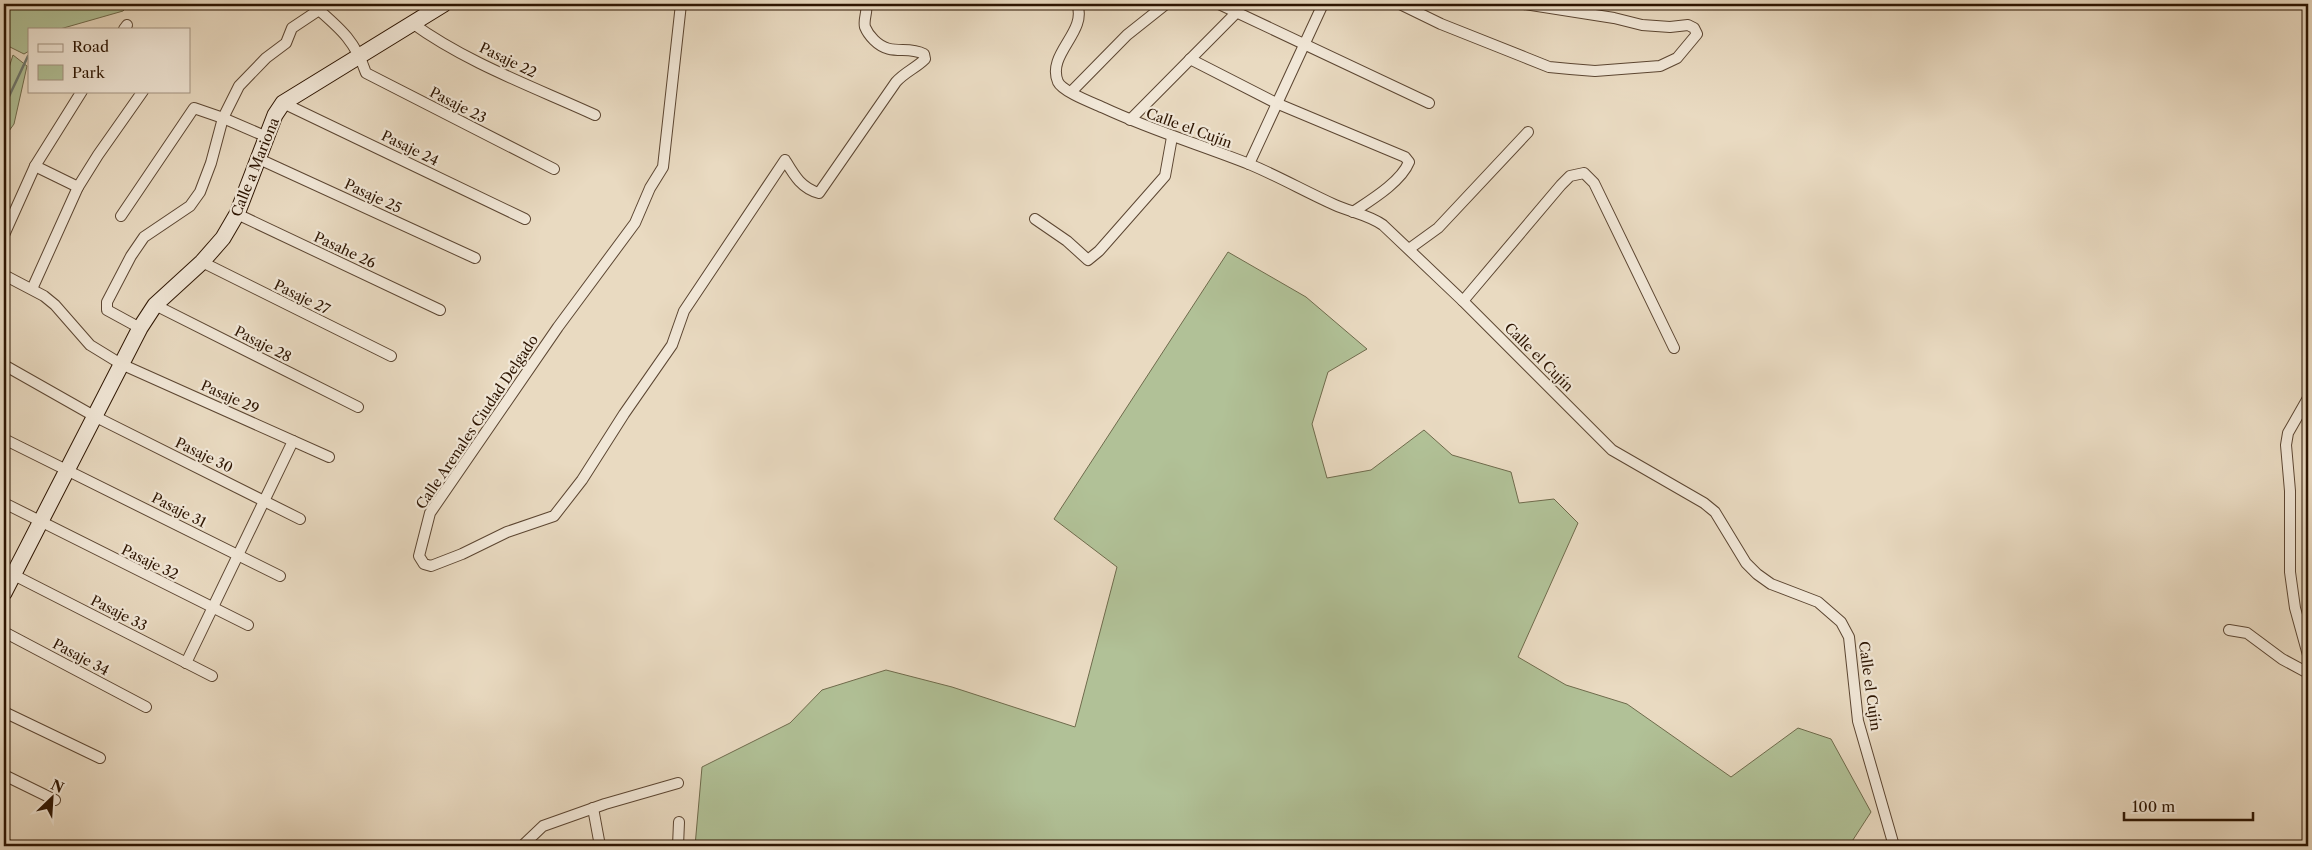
<svg xmlns="http://www.w3.org/2000/svg" width="2312" height="850" viewBox="0 0 2312 850" font-family="'Libre Caslon Text',serif">
  <style>
    .green { fill: #b1c197; stroke: #6f6b4c }
    .lines { fill: none; stroke-linecap: round; stroke-linejoin: round }
    .stream { stroke: #6d786f; stroke-width: 2.5 }
    .street-casing { stroke: #5c4632; stroke-width: 12 }
    .secondary-casing { stroke: #2d1502; stroke-width: 17 }
    .street { stroke: #f1e7d7; stroke-width: 10 }
    .secondary { stroke: #f1e7d7; stroke-width: 15 }
    .labels { text-anchor: middle; dominant-baseline: central; stroke-width: 4.5; stroke-linejoin: round; paint-order: stroke }
    .street-label { font-size: 14px; fill: #2d1502; stroke: #f1e7d7 }
  </style>
  <rect width="100%" height="100%" fill="#e9dac1"/>
  <filter id="stains"><feTurbulence type="fractalNoise" baseFrequency=".004" numOctaves="4"/><feColorMatrix values="0 0 0 0 .2 0 0 0 0 .09 0 0 0 0 .02 0 0 0 .5 -.17"/></filter>
  <radialGradient id="worn" r=".72"><stop offset=".6" stop-color="#630" stop-opacity="0"/><stop offset="1" stop-color="#630" stop-opacity=".3"/></radialGradient>
  <g class="green">
    <polygon points="4,4 130,4 123,11 60,29 29,29 29,51 24,54 4,44"/>
    <polygon points="13,55 27,66 14,124 4,138 4,83"/>
    <polygon points="1228,252 1306,297 1367,349 1328,372 1312,424 1327,478 1371,470 1424,430 1452,455 1511,472 1519,503 1554,499 1578,523 1518,657 1566,685 1627,704 1731,777 1798,728 1831,739 1871,812 1849,846 695,846 702,767 790,723 822,690 886,670 952,687 1075,727 1117,567 1054,519"/>
  </g>
  <g class="lines">
    <polyline class="stream" points="4,107 28,56"/>
    <g class="street-casing">
      <g id="street">
        <path d="M 312,4 C 338,27 354,38 366,73 L 554,169"/>
        <path d="M 681,4 L 663,167 L 650,188 L 635,223 L 558,327 L 430,513 L 419,556 L 424,564 L 431,566 L 462,554 L 507,532 L 554,516 L 582,480 L 624,414 L 672,345 L 684,311 L 785,160 C 794,175 801,188 819,193 L 896,82 C 905,72 916,68 925,59 L 924,54 C 906,45 891,57 874,40 C 870,36 867,32 865,27 C 863,19 868,12 866,4"/>
        <path d="M 1077,4 C 1088,32 1046,54 1058,82 C 1063,92 1093,103 1104,108 C 1151,130 1201,145 1249,164 C 1278,176 1306,192 1335,205 C 1351,212 1369,215 1383,225 L 1463,301 L 1612,450 L 1704,503 L 1715,512 L 1746,563 L 1757,574 L 1771,584 L 1818,602 L 1841,622 L 1849,637 L 1858,721 L 1894,846"/>
        <polyline points="1219,4 1429,103"/>
        <polyline points="1400,4 1441,24 1524,57 1549,67 1570,69 1595,71 1660,66 1677,58 1697,34 1694,28 1688,25 1670,27 1642,25 1614,18 1524,4"/>
        <path d="M 412,23 C 467,63 534,87 595,115"/>
        <polyline points="124,29 127,25"/>
        <path d="M 1190,59 L 1276,103 L 1405,157 L 1409,162 C 1401,182 1371,200 1353,212"/>
        <polyline points="1071,92 1127,35 1166,4"/>
        <polyline points="283,103 525,219"/>
        <polyline points="1130,120 1236,13"/>
        <polyline points="259,159 475,258"/>
        <polyline points="1249,164 1323,4"/>
        <polyline points="35,166 78,187"/>
        <polyline points="237,214 440,310"/>
        <polyline points="121,216 194,108 223,118 267,137"/>
        <polyline points="1035,219 1067,241 1088,260 1099,251 1165,176 1172,137"/>
        <polyline points="4,235 35,166 82,91"/>
        <polyline points="1409,249 1438,228 1528,132"/>
        <polyline points="202,262 391,356"/>
        <polyline points="4,275 44,296 55,305 90,345 121,364 329,457"/>
        <polyline points="32,289 78,187 98,155 143,91"/>
        <polyline points="1463,301 1561,185 1570,176 1584,173 1594,183 1674,348"/>
        <polyline points="155,305 358,407"/>
        <polyline points="140,328 107,310 107,302 131,256 144,237 190,206 200,192 211,163 223,118 239,86 266,58 286,43 292,28 319,10 324,4"/>
        <polyline points="4,365 94,416 300,519"/>
        <polyline points="2308,398 2288,433 2286,445 2290,491 2290,572 2295,608 2308,655"/>
        <polyline points="4,439 280,576"/>
        <polyline points="4,503 248,625"/>
        <polyline points="4,570 212,676"/>
        <polyline points="2229,630 2247,633 2282,659 2308,673"/>
        <polyline points="4,632 146,707"/>
        <polyline points="186,663 293,441"/>
        <polyline points="4,712 100,758"/>
        <polyline points="4,775 55,800"/>
        <polyline points="593,808 600,846"/>
        <polyline points="4,843 10,846"/>
        <polyline points="522,846 543,826 605,804 678,783"/>
        <polyline points="678,846 679,822"/>
      </g>
    </g>
    <g class="secondary-casing">
      <polyline id="secondary" points="4,593 140,328 155,305 202,262 223,238 237,214 275,115 283,103 444,4"/>
    </g>
    <use href="#street" class="street"/>
    <use href="#secondary" class="secondary"/>
  </g>
  <g class="labels">
    <g class="street-label">
      <text transform="translate(508 60) rotate(26)">Pasaje 22</text>
      <text transform="translate(458 105) rotate(27)">Pasaje 23</text>
      <text transform="translate(1189 128) rotate(20)">Calle el Cujín</text>
      <text transform="translate(410 148) rotate(26)">Pasaje 24</text>
      <text transform="translate(255 167) rotate(-68)">Calle a Mariona</text>
      <text transform="translate(373 196) rotate(25)">Pasaje 25</text>
      <text transform="translate(345 250) rotate(25)">Pasahe 26</text>
      <text transform="translate(302 297) rotate(26)">Pasaje 27</text>
      <text transform="translate(263 344) rotate(27)">Pasaje 28</text>
      <text transform="translate(1539 357) rotate(45)">Calle el Cujín</text>
      <text transform="translate(230 397) rotate(24)">Pasaje 29</text>
      <text transform="translate(477 422) rotate(-56)">Calle Arenales Ciudad Delgado</text>
      <text transform="translate(204 455) rotate(26)">Pasaje 30</text>
      <text transform="translate(179 510) rotate(27)">Pasaje 31</text>
      <text transform="translate(150 562) rotate(26)">Pasaje 32</text>
      <text transform="translate(119 613) rotate(27)">Pasaje 33</text>
      <text transform="translate(81 657) rotate(28)">Pasaje 34</text>
      <text transform="translate(1870 686) rotate(82)">Calle el Cujín</text>
    </g>
  </g>
  <rect width="2312" height="850" fill="none" stroke="#e9dac1" stroke-width="20"/>
  <rect x="5" y="5" width="2302" height="840" fill="none" stroke="#2d1502" stroke-width="2.5"/>
  <rect x="10" y="10" width="2292" height="830" fill="none" stroke="#2d1502"/>
  <rect x="28" y="28" width="162" height="65" fill="#f1e7d7" stroke="#a39382"/>
  <rect x="38" y="44" width="25" height="8" fill="#f1e7d7" stroke="#a39382"/>
  <text x="72" y="52" font-size="15" fill="#2d1502">Road</text>
  <rect x="38" y="65" width="25" height="15" fill="#b1c197" stroke="#a39382"/>
  <text x="72" y="78" font-size="15" fill="#2d1502">Park</text>
  <g transform="translate(52 798) rotate(25)" stroke="#f1e7d7" stroke-width="4" paint-order="stroke">
  <path d="M0-4L9 19L0 12L-9 19Z" fill="#2d1502"/>
  <text y="-8" font-size="14" font-weight="bold" text-anchor="middle" fill="#2d1502">N</text>
  </g>
  <path d="M2124 812v8h129v-8" fill="none" stroke="#2d1502" stroke-width="2.5"/>
  <text x="2132" y="812" font-size="15" fill="#2d1502" stroke="#f1e7d7" stroke-width="4" paint-order="stroke">100 m</text>
  <rect width="100%" height="100%" filter="url(#stains)"/>
  <rect width="100%" height="100%" fill="url(#worn)"/>
</svg>
